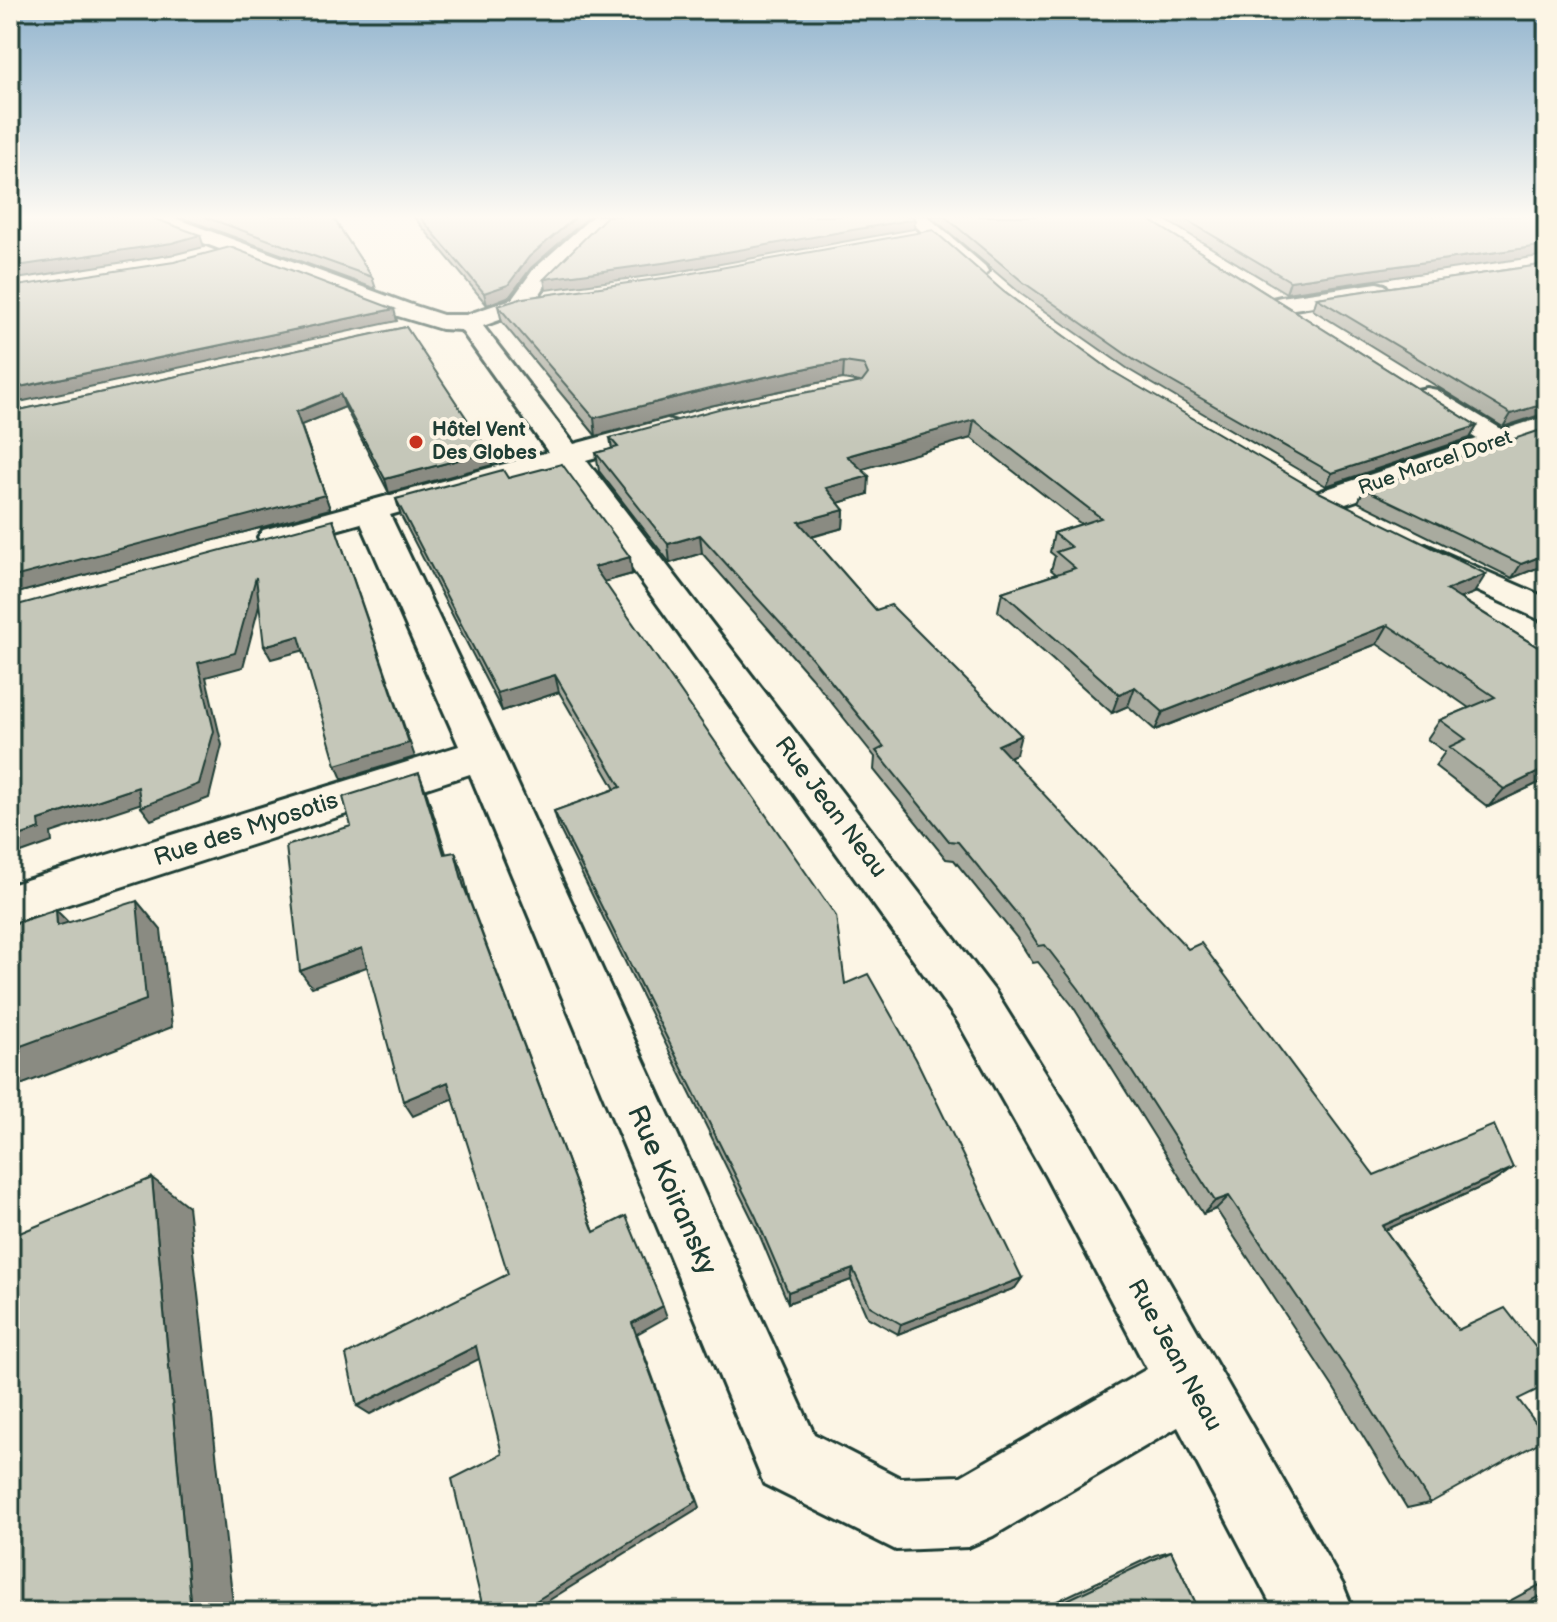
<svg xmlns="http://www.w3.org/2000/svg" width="1557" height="1622" viewBox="0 0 1557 1622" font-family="'Balsamiq Sans',sans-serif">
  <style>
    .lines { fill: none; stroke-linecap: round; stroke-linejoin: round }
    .minor-casing { stroke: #1f3d34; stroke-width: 6 }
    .minor { fill: #fcf5e5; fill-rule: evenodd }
    .wall { fill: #a9ab9f; stroke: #1f3d34; stroke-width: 2 }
    .shaded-wall { fill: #8a8b82; stroke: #1f3d34; stroke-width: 2 }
    .building { fill: #c5c7b9; stroke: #1f3d34; stroke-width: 2 }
    .poi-dot { fill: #c8321e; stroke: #fcf5e5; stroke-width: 3 }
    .labels { text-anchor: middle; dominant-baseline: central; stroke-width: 8; stroke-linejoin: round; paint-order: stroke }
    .far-poi-label { font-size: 20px; font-weight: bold; fill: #1f3d34; stroke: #fcf5e5; text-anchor: start }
    .far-street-label { font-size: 20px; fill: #1f3d34; stroke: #fcf5e5 }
    .street-label { font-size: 24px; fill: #1f3d34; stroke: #fcf5e5 }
    .near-street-label { font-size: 28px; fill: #1f3d34; stroke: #fcf5e5 }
  </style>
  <rect width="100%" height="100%" fill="#fcf5e5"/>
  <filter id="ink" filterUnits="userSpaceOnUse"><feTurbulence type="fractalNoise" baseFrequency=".0125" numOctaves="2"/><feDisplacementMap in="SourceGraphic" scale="16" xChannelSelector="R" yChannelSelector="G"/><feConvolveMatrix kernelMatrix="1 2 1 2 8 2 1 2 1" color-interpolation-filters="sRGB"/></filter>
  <g filter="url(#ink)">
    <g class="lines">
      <g class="minor-casing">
        <g id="minor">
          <path d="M 140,216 L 169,216 L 409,304 L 443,315 L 466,315 L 512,299 L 533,270 L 593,216 L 615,216 L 549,280 L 530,309 L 483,326 L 574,444 L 667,419 L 677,422 L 681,428 L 677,434 L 586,460 L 994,990 L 1086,1137 L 1343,1585 L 1354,1612 L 1275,1612 L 1178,1427 L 993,1536 L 968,1547 L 896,1550 L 764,1484 L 470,774 L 10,923 L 10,885 L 459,746 L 361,523 L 275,547 L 263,544 L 258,537 L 263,530 L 548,452 L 461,330 L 441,329 L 391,314 L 143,220 ZM 559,467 L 958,1022 L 1046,1177 L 1147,1369 L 961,1476 L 900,1478 L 814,1434 L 504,754 L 390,515 Z"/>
          <polygon points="905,216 927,216 985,266 988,271 985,276 969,276"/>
          <polygon points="1377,283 1385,285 1389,290 1385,295 1281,311 1272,309 1269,304 1272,299 1281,297"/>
          <polygon points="1427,388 1437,390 1503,430 1547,416 1547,435 1334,508 1323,511 1312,508 1307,501 1312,494 1477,439 1417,402 1413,396 1417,390"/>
          <polygon points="1426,545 1547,598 1547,623 1414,562 1409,555 1414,548"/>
        </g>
      </g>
      <use href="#minor" class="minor"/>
    </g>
    <g class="wall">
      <polygon points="177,216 332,216 372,277 376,289"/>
      <polygon points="413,216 590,216 531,268 510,296 487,305"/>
      <polygon points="930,216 1143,216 1477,426 1470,438 1326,486 1131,371 1021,294"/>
      <polygon points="1159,216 1547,216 1286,293"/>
      <polygon points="1547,264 1547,414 1503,427 1313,310 1317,298"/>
      <polygon points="1004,292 1112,371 1474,593 1460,598 1547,653 1547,779 1488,807 1435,766 1445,752 1427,739 1440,720 1469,708 1377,644 1155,730 1128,706 1112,713 998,611 1002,592 1056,574 1051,570 1055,556 1050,552 1054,533 1081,524 971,438 861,469 868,494 838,503 844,510 843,528 812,537 876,610 1016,754 1009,757 1374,1175 1513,1168 1493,1182 1385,1230 1458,1330 1518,1399 1430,1503 1407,1508 1333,1387 1216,1209 1203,1214 1072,1005 1038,962 1033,963 1017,938 954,860 946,859 874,770 875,757 811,677 702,553 670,563 599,471 596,453 612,449 610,438 860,382 843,379 817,383 710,406 596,436 502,322 498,306"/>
      <polygon points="406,327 492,465 389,493 345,407 301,425 330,509 10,595 10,412"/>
      <polygon points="508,478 632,574 604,582 1022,1278 1015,1288 898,1334 867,1317 851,1280 788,1303 757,1229 559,828 554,811 615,789 559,692 502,711 401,516 396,499"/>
      <polygon points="1364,489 1547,564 1512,578 1358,502"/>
      <polygon points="1171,1551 1200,1612 1039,1612 1038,1610 1155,1555"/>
      <polygon points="1547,1581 1547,1612 1489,1612"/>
    </g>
    <g class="shaded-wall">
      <polygon points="577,216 590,216 531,268 510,296 487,305 484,293"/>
      <polygon points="915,219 914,229 671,273 546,290 544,279"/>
      <polygon points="200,235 204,247 176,254 10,280 10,267"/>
      <polygon points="1547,245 1547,255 1286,293 1290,281"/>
      <polygon points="394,309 397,321 10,404 10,389"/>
      <polygon points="844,362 843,379 817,383 710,406 596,436 594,418 709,389 817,366"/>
      <polygon points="340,394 345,407 301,425 330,509 10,595 10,578 296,412"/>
      <polygon points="1547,403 1546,413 1503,427 1511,414"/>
      <polygon points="974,420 971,438 846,474 847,456"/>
      <polygon points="1477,426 1470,438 1326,486 1332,473"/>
      <polygon points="489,452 492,465 389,493 385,479"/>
      <polygon points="869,476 868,494 825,507 826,488"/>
      <polygon points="844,510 843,528 799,540 799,522"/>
      <polygon points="333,520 415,757 342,779 336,765"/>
      <polygon points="700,535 702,553 670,563 668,544"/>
      <polygon points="1547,554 1547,564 1512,578 1521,564"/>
      <polygon points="630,557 632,574 596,584 594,567"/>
      <polygon points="1486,574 1474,593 1435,608 1446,590"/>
      <polygon points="256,577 263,591 243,667 206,677 222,745 209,798 151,820 141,807 198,663"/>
      <polygon points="1388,625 1377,644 1155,730 1163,712"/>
      <polygon points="299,636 305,650 271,659 264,646"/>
      <polygon points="555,675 559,692 502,711 497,693"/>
      <polygon points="1135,687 1128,706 1112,713 1119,694"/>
      <polygon points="1021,735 1016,754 994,764 998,745"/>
      <polygon points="1547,768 1547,779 1488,807 1504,789"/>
      <polygon points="419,773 426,791 452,872 444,854"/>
      <polygon points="138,787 148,801 51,833 52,842 10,857 10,839 39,820"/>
      <polygon points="455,852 462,869 470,901 599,1245 463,884"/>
      <polygon points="137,901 161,930 172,1027 10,1089 10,1050"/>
      <polygon points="56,910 84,938 57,926"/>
      <polygon points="362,948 372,965 312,987 300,971"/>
      <polygon points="448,1082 457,1097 413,1116 403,1101"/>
      <polygon points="1513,1168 1493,1182 1365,1239 1382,1226"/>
      <polygon points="152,1178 188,1206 234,1612 191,1612"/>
      <polygon points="1229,1196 1216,1209 1203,1214 1215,1201"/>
      <polygon points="853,1269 851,1280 788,1303 788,1292"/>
      <polygon points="1022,1278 1015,1288 898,1334 901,1324"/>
      <polygon points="663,1306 667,1317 637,1334 700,1507 530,1612 518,1612 632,1323"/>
      <polygon points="476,1346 485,1356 370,1414 357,1406"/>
    </g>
    <g class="building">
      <polygon points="10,216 147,216 200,235 172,243 10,267"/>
      <polygon points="202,216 332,216 372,277"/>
      <polygon points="419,216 577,216 529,257 508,285 484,293"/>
      <polygon points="607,216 912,216 915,219 670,262 544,279"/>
      <polygon points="944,216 1143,216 1477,426 1332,473 1134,360 1023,282"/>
      <polygon points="1180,216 1547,216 1547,245 1290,281"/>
      <polygon points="933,230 1004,292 1112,371 1319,492 1486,574 1446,590 1547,653 1547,661 1542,664 1547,667 1547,768 1504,789 1449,747 1466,739 1440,720 1495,697 1388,625 1163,712 1135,687 1119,694 1002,592 1075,568 1056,552 1071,547 1054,533 1101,518 974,420 847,456 869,476 826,488 844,510 799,522 876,610 891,605 1021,735 998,745 1188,949 1201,943 1374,1175 1494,1125 1513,1168 1382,1226 1458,1330 1505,1308 1547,1362 1547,1385 1518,1399 1547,1438 1430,1503 1352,1378 1229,1196 1215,1201 1079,989 1045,945 1039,946 1022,920 958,842 949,841 876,751 884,747 812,658 700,535 668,544 596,453 618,447 610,438 722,408 862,382 868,374 864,365 844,362 817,366 709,389 594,418 498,306 523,298 670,277"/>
      <polygon points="230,247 394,309 10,389 10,287 174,262"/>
      <polygon points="1547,264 1547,403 1511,414 1317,298"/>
      <polygon points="406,327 489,452 385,479 340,394 296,412 325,495 10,578 10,412"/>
      <polygon points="1547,428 1547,554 1521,564 1364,489"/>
      <polygon points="562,464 630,557 594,567 836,916 845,984 868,974 916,1059 1022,1278 901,1324 870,1306 853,1269 788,1292 756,1217 554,811 621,787 555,675 497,693 396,499 503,470 508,478"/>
      <polygon points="333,520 409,743 336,765 299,636 264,646 256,577 235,653 198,663 214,731 199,784 141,807 138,787 39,820 40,829 10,839 10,607"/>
      <polygon points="419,773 444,854 455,852 463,884 594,1232 626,1216 663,1306 632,1323 697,1501 518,1612 484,1612 452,1479 502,1454 476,1346 357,1406 346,1355 508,1274 448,1082 403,1101 362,948 300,971 286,846 351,826 343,797"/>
      <polygon points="137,901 146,1000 10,1050 10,925 56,910 57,926"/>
      <polygon points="152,1178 191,1612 10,1612 10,1237"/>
      <polygon points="1171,1551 1200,1612 1052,1612 1050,1608"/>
      <polygon points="1547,1592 1547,1612 1510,1612"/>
    </g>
  </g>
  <linearGradient id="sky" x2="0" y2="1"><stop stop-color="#91b4ce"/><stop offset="0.49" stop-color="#fefaf3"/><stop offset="1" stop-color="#fefaf3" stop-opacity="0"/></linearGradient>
  <rect width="1557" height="443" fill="url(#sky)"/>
  <circle class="poi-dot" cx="416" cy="442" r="8"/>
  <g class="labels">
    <g class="far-poi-label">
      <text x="432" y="430">Hôtel Vent<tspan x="432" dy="23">Des Globes</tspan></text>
    </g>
    <g class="far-street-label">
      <text transform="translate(1435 463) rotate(-19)">Rue Marcel Doret</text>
    </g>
    <g class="street-label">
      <text transform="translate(831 807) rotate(53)">Rue Jean Neau</text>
      <text transform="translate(246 829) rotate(-18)">Rue des Myosotis</text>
      <text transform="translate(1175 1355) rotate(61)">Rue Jean Neau</text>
    </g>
    <g class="near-street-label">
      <text transform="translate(672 1190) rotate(66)">Rue Koiransky</text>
    </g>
  </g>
  <rect width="1557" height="1622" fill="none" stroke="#fcf5e5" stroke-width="40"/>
  <rect x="20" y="20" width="1517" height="1582" fill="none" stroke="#1f3d34" stroke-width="3" filter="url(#ink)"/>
</svg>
